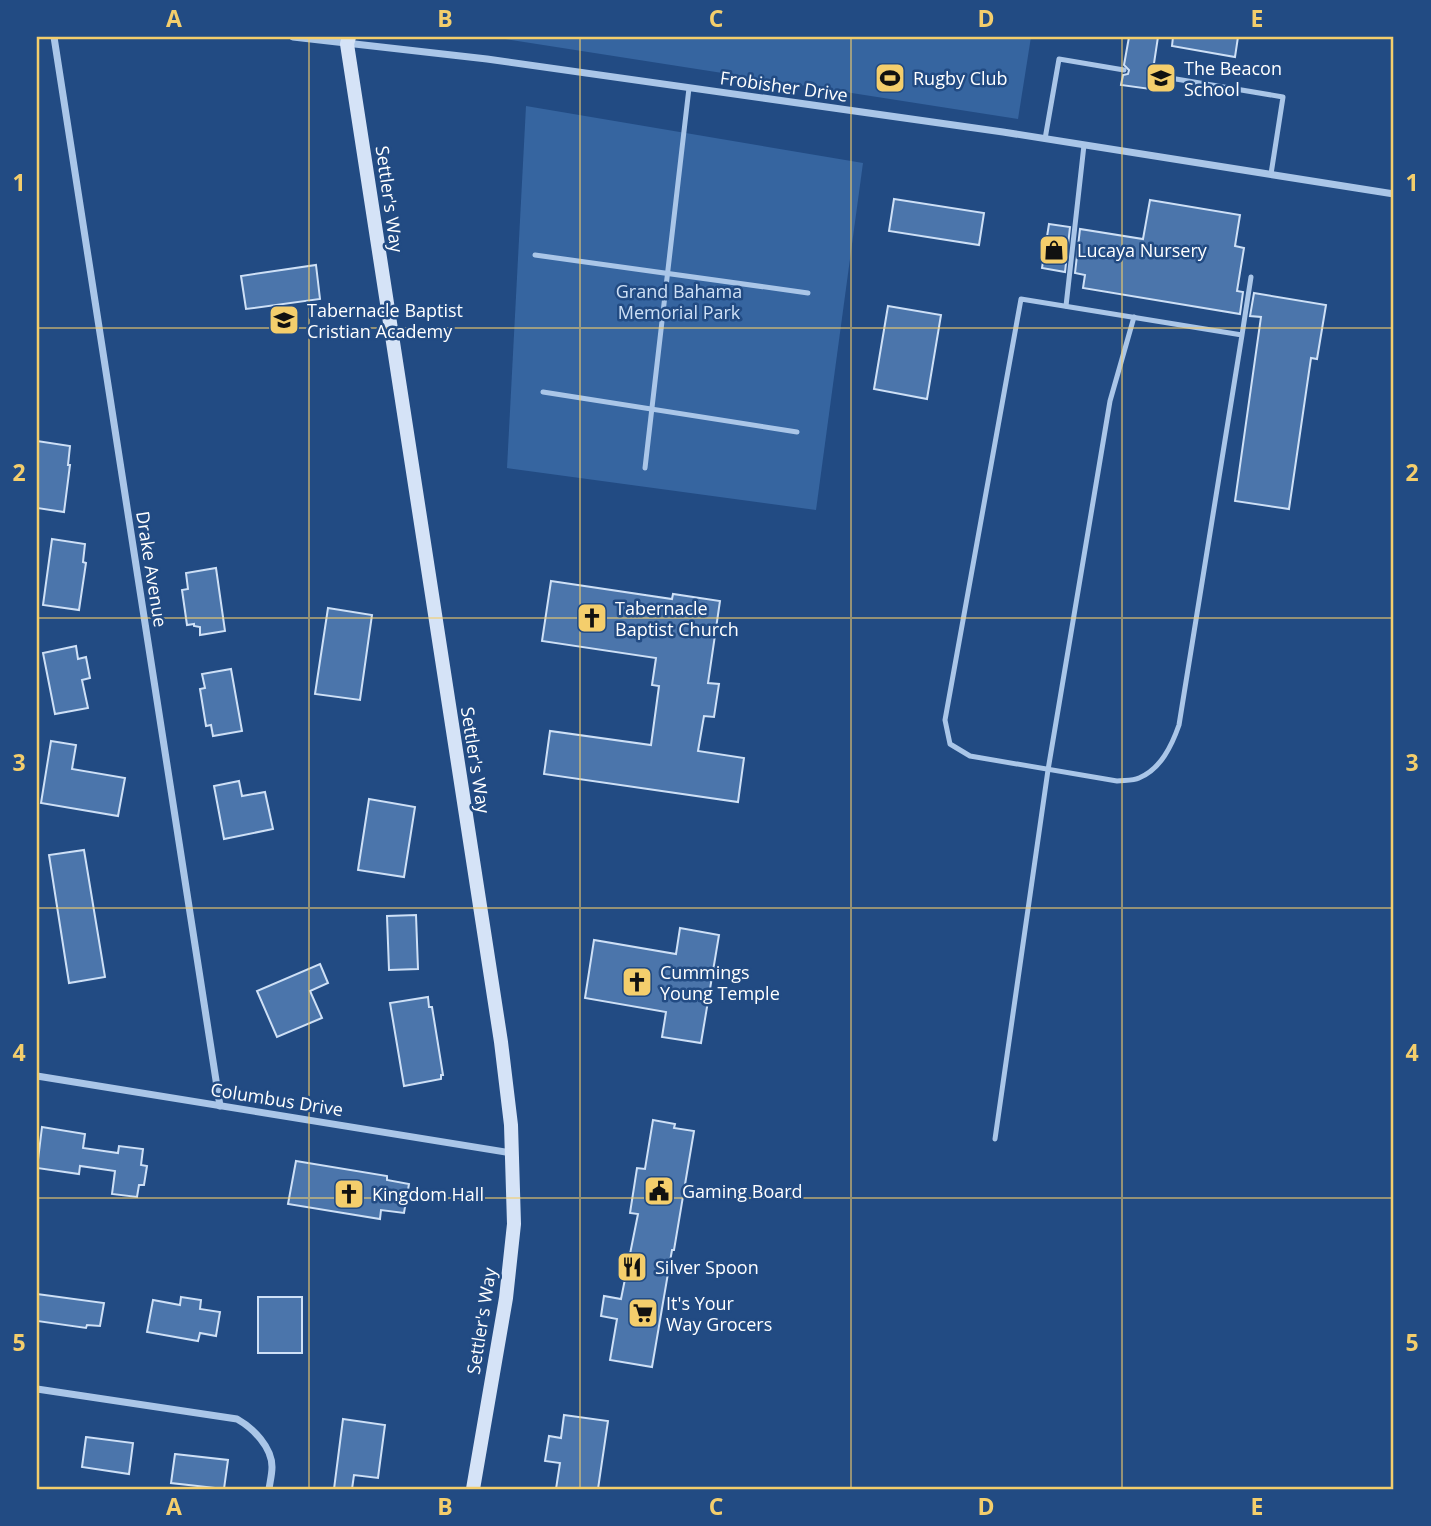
<svg xmlns="http://www.w3.org/2000/svg" width="1431" height="1526" viewBox="0 0 1431 1526" font-family="'Open Sans',sans-serif">
  <style>
    .green { fill: #3665a0 }
    .building { fill: #4b75ab; stroke: #cee0f6; stroke-width: 2 }
    .lines { fill: none; stroke-linecap: round; stroke-linejoin: round }
    .service { stroke: #aac6e8; stroke-width: 5 }
    .minor { stroke: #aac6e8; stroke-width: 7 }
    .secondary { stroke: #d5e3f7; stroke-width: 14 }
    .grid { fill: none; stroke: #f4ce6c; stroke-width: 2; stroke-opacity: 0.55 }
    .labels { text-anchor: middle; dominant-baseline: central; stroke-width: 5; stroke-linejoin: round; paint-order: stroke }
    .poi-label { font-size: 18px; fill: #fff; stroke: #224b83; text-anchor: start }
    .street-label { font-size: 18px; fill: #fff; stroke: #224b83 }
    .park-label { font-size: 18px; fill: #cee0f6; stroke: #224b83 }
    .neatline { fill: none; stroke: #f4ce6c; stroke-width: 2.5 }
    .grid-label { font-size: 23px; text-anchor: middle; font-weight: bold; fill: #f4ce6c }
  </style>
  <rect width="100%" height="100%" fill="#224b83"/>
  <g class="green">
    <polygon points="492,37 1031,37 1018,119"/>
    <polygon points="526,106 863,163 816,510 507,468"/>
  </g>
  <g class="building">
    <polygon points="1129,37 1158,37 1153,70 1148,71 1147,75 1152,80 1150,89 1121,85 1123,75 1128,74 1129,70 1124,65"/>
    <polygon points="1173,37 1238,37 1235,57 1172,46"/>
    <polygon points="894,199 984,213 979,245 889,231"/>
    <polygon points="1150,200 1240,215 1235,246 1244,248 1237,291 1243,292 1240,314 1083,288 1085,275 1075,273 1080,229 1143,239"/>
    <polygon points="1049,224 1070,227 1065,272 1042,268"/>
    <polygon points="316,265 320,299 246,309 241,276"/>
    <polygon points="1254,293 1326,305 1317,359 1311,358 1289,509 1235,501 1261,317 1250,316"/>
    <polygon points="888,306 941,315 927,399 874,389"/>
    <polygon points="37,441 70,446 68,465 70,465 64,512 37,508"/>
    <polygon points="52,539 85,544 83,562 86,563 79,610 43,605"/>
    <polygon points="216,568 225,631 200,635 200,627 194,626 194,624 187,625 182,590 188,589 186,573"/>
    <polygon points="551,581 672,599 673,594 720,601 708,683 719,684 714,717 704,716 698,751 744,758 738,802 544,774 550,731 651,745 659,686 652,685 656,658 542,641"/>
    <polygon points="328,608 372,615 360,700 315,694"/>
    <polygon points="76,646 78,659 86,657 90,678 82,680 88,708 55,714 43,653"/>
    <polygon points="231,669 242,731 213,736 211,725 206,726 200,689 205,688 202,674"/>
    <polygon points="51,741 76,745 72,769 125,778 118,816 41,803"/>
    <polygon points="239,781 242,796 265,792 273,829 224,839 214,786"/>
    <polygon points="369,799 415,807 404,877 358,870"/>
    <polygon points="84,850 105,977 69,983 49,855"/>
    <polygon points="416,915 418,969 389,970 387,916"/>
    <polygon points="680,928 719,935 701,1043 662,1037 666,1012 585,998 594,940 676,954"/>
    <polygon points="320,964 328,983 310,991 322,1018 277,1037 257,991"/>
    <polygon points="428,997 429,1007 432,1007 443,1075 441,1075 441,1079 404,1086 390,1003"/>
    <polygon points="653,1120 675,1124 674,1128 694,1131 674,1250 672,1250 652,1367 610,1360 617,1319 601,1316 604,1296 621,1299 638,1214 630,1213 637,1168 645,1169"/>
    <polygon points="42,1127 85,1134 83,1148 118,1153 119,1146 143,1149 141,1165 147,1166 144,1185 139,1185 137,1197 112,1194 115,1171 80,1166 79,1174 37,1168"/>
    <polygon points="296,1161 387,1176 387,1180 409,1184 404,1213 381,1210 380,1219 288,1204"/>
    <polygon points="37,1294 104,1303 100,1326 87,1325 86,1328 37,1321"/>
    <polygon points="181,1297 201,1300 200,1309 220,1312 216,1336 200,1333 198,1341 147,1332 153,1300 180,1305"/>
    <rect x="258" y="1297" width="44" height="56"/>
    <polygon points="564,1415 608,1421 598,1489 556,1489 560,1463 545,1461 549,1436 561,1438"/>
    <polygon points="343,1419 385,1425 378,1478 354,1475 352,1489 334,1489"/>
    <polygon points="86,1437 133,1443 129,1474 82,1467"/>
    <polygon points="175,1454 228,1460 224,1489 171,1483"/>
  </g>
  <g class="lines">
    <g class="service">
      <polyline points="1152,75 1283,97 1271,174"/>
      <polyline points="1045,139 1059,59 1124,70"/>
      <polyline points="535,255 808,293"/>
      <polyline points="1066,306 1084,145"/>
      <path d="M 1242,335 L 1021,299 L 945,720 L 950,744 L 970,756 L 1117,781 C 1124,780 1133,781 1139,778 C 1161,769 1172,745 1179,725 L 1242,335 L 1251,277"/>
      <polyline points="543,392 797,432"/>
      <polyline points="645,468 689,88"/>
      <polyline points="995,1139 1048,770 1110,401 1134,317"/>
    </g>
    <g class="minor">
      <polyline points="54,37 220,1106"/>
      <polyline points="293,37 487,59 1003,132 1394,194"/>
      <polyline points="37,1076 512,1153"/>
      <path d="M 37,1389 L 237,1419 C 253,1428 272,1447 272,1467 C 272,1474 270,1482 269,1489"/>
    </g>
    <polyline class="secondary" points="349,37 347,44 501,1042 511,1125 514,1224 506,1298 473,1489"/>
  </g>
  <path class="grid" d="M 309,37 L 309,1489M 580,37 L 580,1489M 851,37 L 851,1489M 1122,37 L 1122,1489M 37,328 L 1394,328M 37,618 L 1394,618M 37,908 L 1394,908M 37,1198 L 1394,1198"/>
  <defs>
    <g id="stadium-square" transform="scale(1.575)"><rect x="-9" y="-9" width="18" height="18" rx="4" fill="#f4ce6c" stroke="#224b83"/><path d="M0-5a6.5 5 0 1 0 0 10a6.5 5 0 1 0 0-10ZM-3.5-1.8h7v3.6h-7Z" fill="#111"/></g>
    <g id="school-square" transform="scale(1.575)"><rect x="-9" y="-9" width="18" height="18" rx="4" fill="#f4ce6c" stroke="#224b83"/><path d="M0-5L7-2L0 1L-7-2ZM-4 1L0 2.5L4 1V4Q0 6-4 4Z" fill="#111"/></g>
    <g id="shop-square" transform="scale(1.575)"><rect x="-9" y="-9" width="18" height="18" rx="4" fill="#f4ce6c" stroke="#224b83"/><path d="M-5-2.5h2.3a2.7 3.5 0 0 1 5.4 0H5L5.5 6h-11ZM-1.5-2.5h3a1.5 2.3 0 0 0-3 0Z" fill="#111"/></g>
    <g id="church-square" transform="scale(1.575)"><rect x="-9" y="-9" width="18" height="18" rx="4" fill="#f4ce6c" stroke="#224b83"/><path d="M-1.2-6h2.4v3.5h3.3v2.4h-3.3V6h-2.4V-.1h-3.3v-2.4h3.3Z" fill="#111"/></g>
    <g id="civic-square" transform="scale(1.575)"><rect x="-9" y="-9" width="18" height="18" rx="4" fill="#f4ce6c" stroke="#224b83"/><path d="M-.6-6.5H3V-4.5H.6V-3L4-1V1h2V6H-6V1h2V-1L-.6-3ZM-1.2 2.5V6h2.4V2.5Z" fill="#111"/></g>
    <g id="restaurant-square" transform="scale(1.575)"><rect x="-9" y="-9" width="18" height="18" rx="4" fill="#f4ce6c" stroke="#224b83"/><path d="M-5-6h1v4h1v-4h1v4h1v-4h1v5L-1.5 .5V6h-2V.5L-5-1ZM5-6V6H3V1.5H1.5Q1.5-4 5-6Z" fill="#111"/></g>
    <g id="supermarket-square" transform="scale(1.575)"><rect x="-9" y="-9" width="18" height="18" rx="4" fill="#f4ce6c" stroke="#224b83"/><path d="M-6-5.5h2.5l.6 2H6L4.5 2H-2.5L-4.4-4H-6ZM-1.5 3.2a1.3 1.3 0 1 0 .1 0ZM3 3.2a1.3 1.3 0 1 0 .1 0Z" fill="#111"/></g>
  </defs>
  <g fill-rule="evenodd">
    <use href="#stadium-square" x="890" y="78"/>
    <use href="#school-square" x="1161" y="78"/>
    <use href="#shop-square" x="1054" y="250"/>
    <use href="#school-square" x="284" y="320"/>
    <use href="#church-square" x="592" y="618"/>
    <use href="#church-square" x="637" y="982"/>
    <use href="#civic-square" x="659" y="1191"/>
    <use href="#church-square" x="349" y="1194"/>
    <use href="#restaurant-square" x="632" y="1267"/>
    <use href="#supermarket-square" x="643" y="1313"/>
  </g>
  <g class="labels">
    <g class="poi-label">
      <text x="1184" y="68">The Beacon<tspan x="1184" dy="21">School</tspan></text>
      <text x="913" y="78">Rugby Club</text>
      <text x="1077" y="250">Lucaya Nursery</text>
      <text x="307" y="310">Tabernacle Baptist<tspan x="307" dy="21">Cristian Academy</tspan></text>
      <text x="615" y="608">Tabernacle<tspan x="615" dy="21">Baptist Church</tspan></text>
      <text x="660" y="972">Cummings<tspan x="660" dy="21">Young Temple</tspan></text>
      <text x="682" y="1191">Gaming Board</text>
      <text x="372" y="1194">Kingdom Hall</text>
      <text x="655" y="1267">Silver Spoon</text>
      <text x="666" y="1303">It's Your<tspan x="666" dy="21">Way Grocers</tspan></text>
    </g>
    <g class="street-label">
      <text transform="translate(784 86) rotate(8)">Frobisher Drive</text>
      <text transform="translate(390 199) rotate(82)">Settler's Way</text>
      <text transform="translate(152 569) rotate(81)">Drake Avenue</text>
      <text transform="translate(476 760) rotate(81)">Settler's Way</text>
      <text transform="translate(277 1099) rotate(9)">Columbus Drive</text>
      <text transform="translate(481 1321) rotate(-81)">Settler's Way</text>
    </g>
    <g class="park-label">
      <text x="679" y="291">Grand Bahama<tspan x="679" dy="21">Memorial Park</tspan></text>
    </g>
  </g>
  <rect width="1431" height="1526" fill="none" stroke="#224b83" stroke-width="77"/>
  <rect x="38" y="38" width="1354" height="1450" class="neatline"/>
  <g class="grid-label">
    <text x="174" y="27">A</text>
    <text x="445" y="27">B</text>
    <text x="716" y="27">C</text>
    <text x="986" y="27">D</text>
    <text x="1257" y="27">E</text>
    <text x="19" y="191">1</text>
    <text x="1412" y="191">1</text>
    <text x="19" y="481">2</text>
    <text x="1412" y="481">2</text>
    <text x="19" y="771">3</text>
    <text x="1412" y="771">3</text>
    <text x="19" y="1061">4</text>
    <text x="1412" y="1061">4</text>
    <text x="19" y="1351">5</text>
    <text x="1412" y="1351">5</text>
    <text x="174" y="1515">A</text>
    <text x="445" y="1515">B</text>
    <text x="716" y="1515">C</text>
    <text x="986" y="1515">D</text>
    <text x="1257" y="1515">E</text>
  </g>
</svg>
